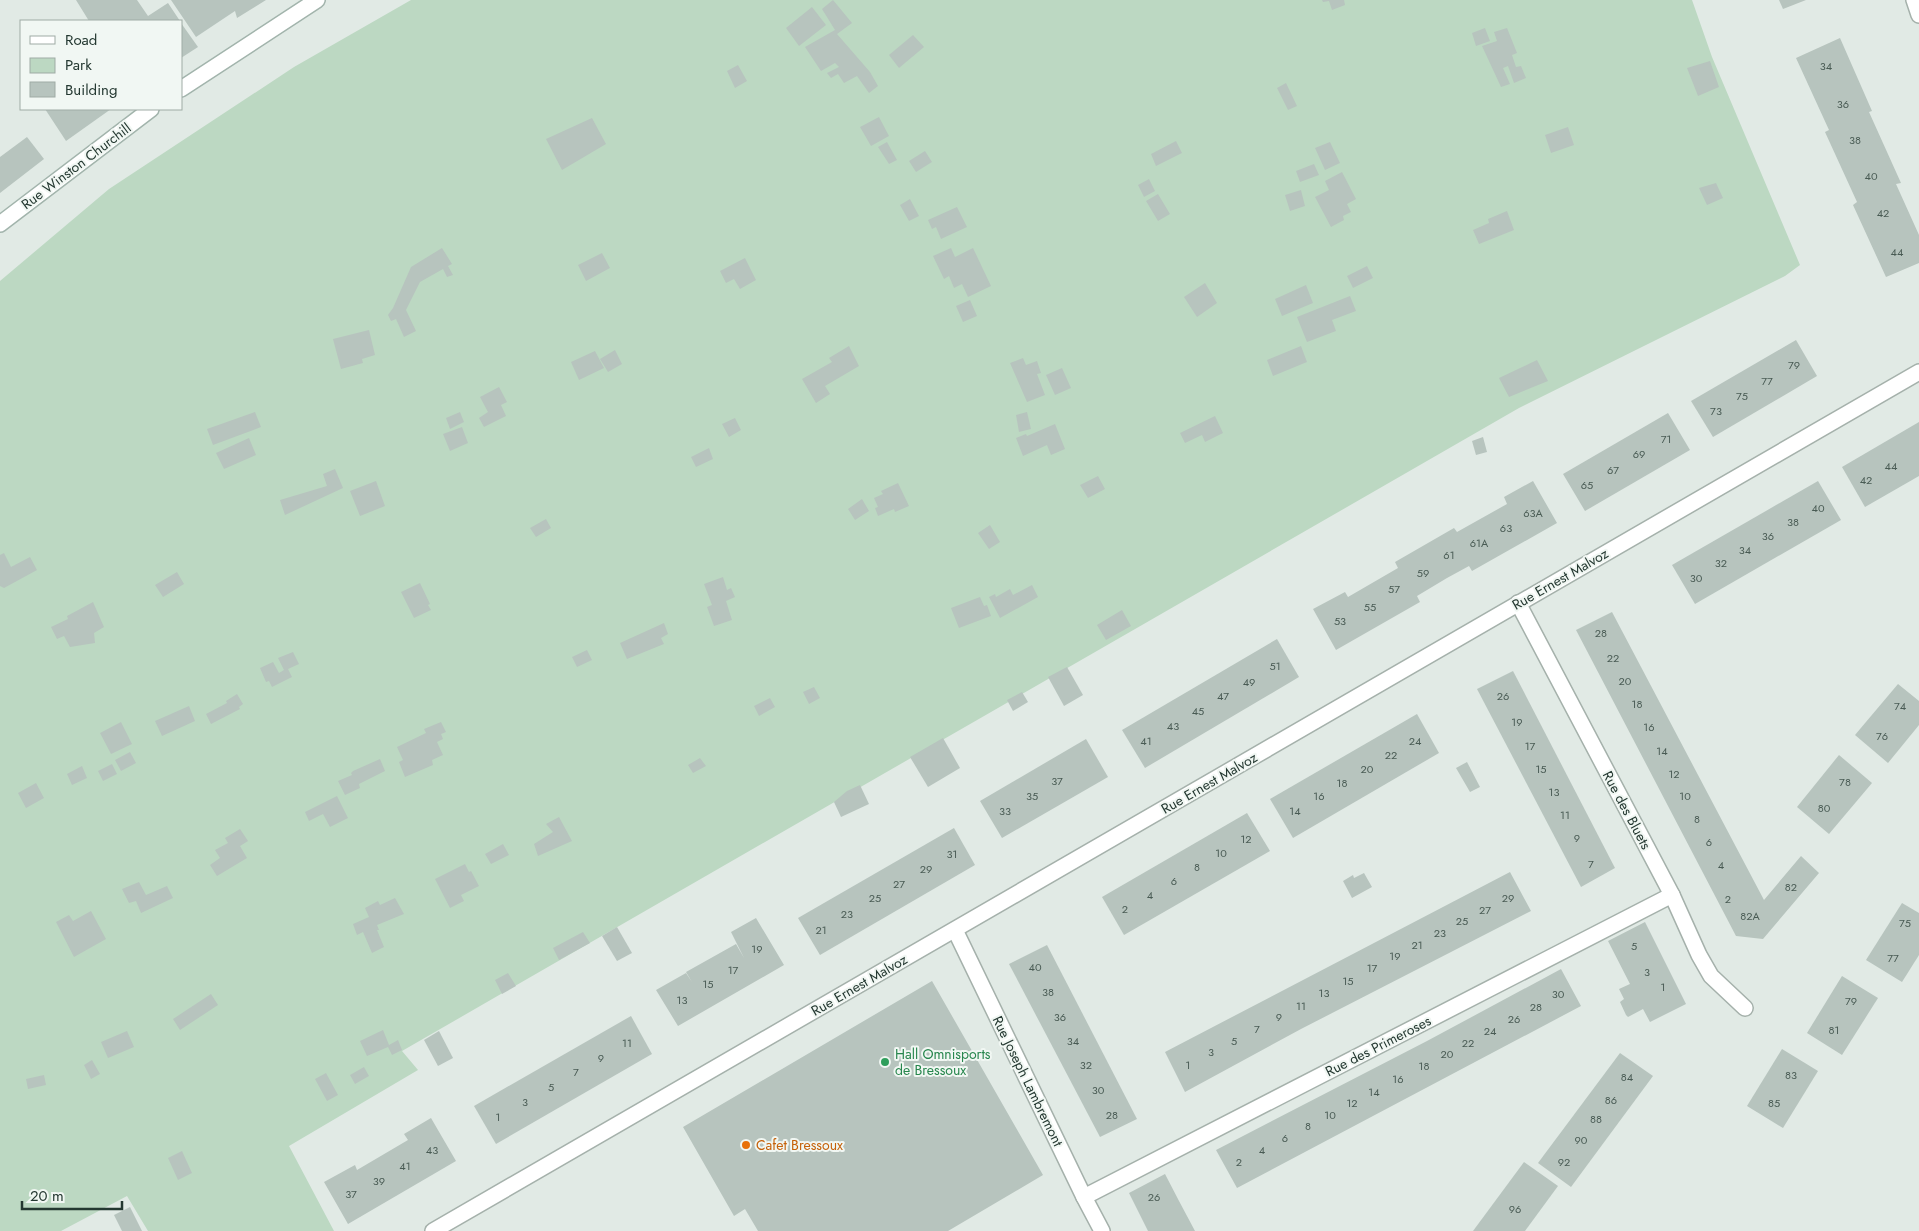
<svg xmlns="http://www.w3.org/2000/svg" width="1919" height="1231" viewBox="0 0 1919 1231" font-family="Jost,sans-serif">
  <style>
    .green { fill: #bcd8c2 }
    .building { fill: #b7c4be }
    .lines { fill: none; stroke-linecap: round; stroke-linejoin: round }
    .street-casing { stroke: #a5b1ab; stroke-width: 18 }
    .secondary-casing { stroke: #a2b4ac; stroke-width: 18 }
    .street { stroke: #fff; stroke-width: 15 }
    .secondary { stroke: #fff; stroke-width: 15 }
    .leisure-dot { fill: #2e9e5b; stroke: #f1f7f3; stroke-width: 2 }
    .food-dot { fill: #e8710a; stroke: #f1f7f3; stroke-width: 2 }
    .labels { text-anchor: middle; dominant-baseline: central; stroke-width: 4; stroke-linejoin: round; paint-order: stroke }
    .number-label { font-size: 11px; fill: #495b54 }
    .street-label { font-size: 14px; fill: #243831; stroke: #f1f7f3 }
    .leisure-label { font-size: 14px; fill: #27864d; stroke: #f1f7f3; text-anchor: start }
    .food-label { font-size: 14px; fill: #c56008; stroke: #f1f7f3; text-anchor: start }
  </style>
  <rect width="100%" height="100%" fill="#e1eae5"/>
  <polygon class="green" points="411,0 1692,0 1712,57 1800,265 1785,276 1519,408 402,1051 418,1070 289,1146 334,1231 148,1231 127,1196 61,1231 0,1231 0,281 109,189 294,67"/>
  <g class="building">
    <polygon points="76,0 137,0 148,16 168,3 180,21 89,21"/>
    <polygon points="171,0 266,0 237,18 235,11 196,37"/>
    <polygon points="833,0 852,23 837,34 870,72 878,86 869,93 857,76 844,83 838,74 831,78 827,73 839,67 835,63 821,71 805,47 835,30 822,9"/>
    <polygon points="1322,0 1344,0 1345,5 1332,10 1329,1 1323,2"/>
    <polygon points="1779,0 1806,0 1783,9"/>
    <polygon points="812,7 826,25 799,46 786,28"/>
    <polygon points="181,23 198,47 181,58"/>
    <polygon points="1485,28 1490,41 1476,46 1472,33"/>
    <polygon points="1507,28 1517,53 1512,55 1516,67 1521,66 1526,78 1514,83 1508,66 1503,68 1510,84 1501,87 1482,46 1497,41 1494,32"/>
    <polygon points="913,35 924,47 899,68 889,55"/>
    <polygon points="1840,38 1872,111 1869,112 1901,183 1896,184 1919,235 1919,263 1886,277 1853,205 1857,202 1825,132 1829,130 1796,58"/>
    <polygon points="1710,61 1719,87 1698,96 1687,68"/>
    <polygon points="738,65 747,81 735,88 727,71"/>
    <polygon points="1286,83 1297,106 1288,110 1277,88"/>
    <polygon points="45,109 111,109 66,141"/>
    <polygon points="879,117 889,136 871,146 860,127"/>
    <polygon points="592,118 606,144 562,170 546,139"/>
    <polygon points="1568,127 1574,145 1551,153 1545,135"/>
    <polygon points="27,137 44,159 0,193 0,157"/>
    <polygon points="1176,141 1182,153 1156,166 1151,154"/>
    <polygon points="887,142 897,160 889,164 878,147"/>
    <polygon points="1330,142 1340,163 1325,170 1315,148"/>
    <polygon points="925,151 932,162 916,172 909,161"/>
    <polygon points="1314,164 1319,175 1300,182 1296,171"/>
    <polygon points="1342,172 1356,199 1347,204 1351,212 1343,216 1344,220 1331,227 1315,197 1329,190 1325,181"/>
    <polygon points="1149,179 1155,191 1144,197 1138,185"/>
    <polygon points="1716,183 1723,198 1707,205 1699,188"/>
    <polygon points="1301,190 1305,206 1290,211 1285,195"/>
    <polygon points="1158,194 1170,214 1158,221 1146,201"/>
    <polygon points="910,199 919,216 909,221 900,205"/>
    <polygon points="957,207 967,227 941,239 936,227 932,229 928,220"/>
    <polygon points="1507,211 1514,230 1479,244 1473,230 1489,223 1488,219"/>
    <polygon points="442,248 452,264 448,266 453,275 447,277 443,269 420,282 406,310 416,331 404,337 396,319 391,321 388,315 393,308 411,267"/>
    <polygon points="951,248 955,257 973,248 991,286 968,297 962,284 954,288 949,276 944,279 933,256"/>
    <polygon points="602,253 610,268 586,281 578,265"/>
    <polygon points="745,258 756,280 740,289 734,279 726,283 720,271"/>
    <polygon points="1367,266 1373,278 1353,288 1347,276"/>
    <polygon points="1205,283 1217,303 1197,317 1184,297"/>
    <polygon points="1306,285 1313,303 1282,316 1275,299"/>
    <polygon points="1350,296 1356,311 1332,320 1336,331 1307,342 1297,317"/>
    <polygon points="970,300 977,316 963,322 956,306"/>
    <polygon points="369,330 375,355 362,359 363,363 341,369 333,339"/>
    <polygon points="1796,340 1817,376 1713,437 1691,401"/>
    <polygon points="849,346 859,366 825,386 830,394 816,403 802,379 832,362 829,358"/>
    <polygon points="1301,346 1307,362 1273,376 1267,360"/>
    <polygon points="615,350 622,364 608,372 600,359"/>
    <polygon points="595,351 604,368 579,380 571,362"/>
    <polygon points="1023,358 1026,365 1037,361 1041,373 1037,374 1045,395 1027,402 1010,363"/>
    <polygon points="1537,360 1548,381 1509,397 1499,378"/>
    <polygon points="1062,368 1071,388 1055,395 1046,375"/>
    <polygon points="499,387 507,402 501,405 506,416 484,427 479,418 488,412 480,397"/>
    <polygon points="255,412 261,427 213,445 207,429"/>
    <polygon points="460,412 464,422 450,429 446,418"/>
    <polygon points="1027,412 1031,429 1019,432 1016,415"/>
    <polygon points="1668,413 1690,450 1585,511 1563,474"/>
    <polygon points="1215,416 1223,433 1205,442 1202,435 1185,443 1180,433"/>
    <polygon points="735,418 741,430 729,437 722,424"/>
    <polygon points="1919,422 1919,476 1865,507 1842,467"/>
    <polygon points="1055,424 1065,449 1051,455 1047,445 1023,456 1016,438 1026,434 1027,436"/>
    <polygon points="462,427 468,443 450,451 443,434"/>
    <polygon points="1483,437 1487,452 1476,455 1472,441"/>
    <polygon points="249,438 256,455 224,469 216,453"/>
    <polygon points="709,448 713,459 696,467 691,457"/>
    <polygon points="335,469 343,488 285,515 280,500 327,486 323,474"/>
    <polygon points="1098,476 1105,489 1088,498 1080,485"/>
    <polygon points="376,481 385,506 360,516 350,491"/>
    <polygon points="1533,481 1557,523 1472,571 1469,566 1447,578 1417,596 1420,602 1336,650 1313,609 1345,592 1348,597 1398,568 1395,562 1454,528 1457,532 1507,504 1504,497"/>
    <polygon points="1818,481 1841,520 1695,604 1672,565"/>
    <polygon points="898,483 909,506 895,512 894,509 878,516 875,508 878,507 874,498 883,494 881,491"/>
    <polygon points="862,499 869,511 855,520 848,509"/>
    <polygon points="546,519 551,528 536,537 530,528"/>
    <polygon points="990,525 1000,542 989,549 978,533"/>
    <polygon points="4,553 11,567 30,557 37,570 4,588 0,586 0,555"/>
    <polygon points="177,572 184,584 163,597 155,585"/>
    <polygon points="723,577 727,590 731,588 735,597 726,601 732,620 714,626 707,607 712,605 704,584"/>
    <polygon points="420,583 430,604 428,605 431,610 414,618 401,592"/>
    <polygon points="1032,585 1038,597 1000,618 989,597 995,594 996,597 1010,589 1013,595"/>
    <polygon points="980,597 984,606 987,605 991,616 959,628 951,608"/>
    <polygon points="93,602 104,627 94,633 95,643 70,647 64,636 57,639 51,627 68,619 67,616"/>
    <polygon points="1122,610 1131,626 1106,640 1097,625"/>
    <polygon points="1612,612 1764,900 1801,856 1819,873 1763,939 1736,936 1576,630"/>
    <polygon points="664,623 668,634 661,638 664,644 627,659 620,643"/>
    <polygon points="1277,639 1299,677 1145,768 1122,730"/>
    <polygon points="587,650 592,660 577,667 572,657"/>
    <polygon points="293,652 299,664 288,669 292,677 272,687 269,681 266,682 260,668 273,662 279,673 284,670 278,658"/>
    <polygon points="1067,667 1083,695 1064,706 1048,677"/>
    <polygon points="1513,671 1615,868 1581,887 1477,689"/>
    <polygon points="1898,684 1919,701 1919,725 1888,763 1855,735"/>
    <polygon points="814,687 820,698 809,704 803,692"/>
    <polygon points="1022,692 1028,702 1013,711 1007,700"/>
    <polygon points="237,694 243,704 239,707 240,709 211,724 206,714 227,703 226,701"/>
    <polygon points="770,698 775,707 759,716 754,706"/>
    <polygon points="189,706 195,721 162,736 155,721"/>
    <polygon points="1417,714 1439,753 1293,838 1270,799"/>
    <polygon points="121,722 132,744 111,754 100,733"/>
    <polygon points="441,722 446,732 441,734 443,739 437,742 443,755 432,760 433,765 405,777 399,762 403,760 397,747 426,733 424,729"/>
    <polygon points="943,738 960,768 928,787 910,757"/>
    <polygon points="1086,739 1108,777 1002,838 980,801"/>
    <polygon points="130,752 136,763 121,771 115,760"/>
    <polygon points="1839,755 1872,783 1829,834 1797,807"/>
    <polygon points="700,758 706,766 693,773 688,765"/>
    <polygon points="380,759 385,771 359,784 360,788 345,795 338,781 352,775 351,773 353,771"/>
    <polygon points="1467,762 1480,787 1470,792 1456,768"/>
    <polygon points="112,764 117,774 103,781 98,771"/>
    <polygon points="82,766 87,778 72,785 67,774"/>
    <polygon points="36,783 44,798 26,808 18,793"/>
    <polygon points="860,785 869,804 841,817 834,802 847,791"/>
    <polygon points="337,796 348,818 330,827 323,814 309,821 305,812"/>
    <polygon points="1247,813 1270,851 1124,935 1102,897"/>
    <polygon points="559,817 572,841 538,856 534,844 553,832 546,824"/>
    <polygon points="954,828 975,865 820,955 798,918"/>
    <polygon points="240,829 248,841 240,846 247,858 217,876 210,865 220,858 215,850 228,843 225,838"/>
    <polygon points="503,844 509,855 491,864 485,854"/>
    <polygon points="465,864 469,872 471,871 479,886 461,895 464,901 450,908 435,879"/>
    <polygon points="1510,872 1531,911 1301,1029 1185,1092 1165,1052"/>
    <polygon points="1364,873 1372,887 1352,898 1343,881 1353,875 1354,878"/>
    <polygon points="139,882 146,895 167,886 173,898 141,913 136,901 129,903 122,889"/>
    <polygon points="395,898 404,914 377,925 379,930 377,930 384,947 372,953 363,932 357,935 353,924 369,917 365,908 378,901 380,905"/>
    <polygon points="1902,903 1919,913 1919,955 1902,982 1866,960"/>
    <polygon points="91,911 106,939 74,957 56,922 69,915 73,921"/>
    <polygon points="756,918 784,965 678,1026 656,990 686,973 692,982 686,972 736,944 744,958 731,932"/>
    <polygon points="1645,922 1686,1004 1650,1022 1643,1009 1628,1017 1626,1015 1620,1002 1624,999 1619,989 1630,984 1608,941"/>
    <polygon points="617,927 632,953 617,961 602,936"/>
    <polygon points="583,932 590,943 559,960 553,948"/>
    <polygon points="1047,945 1137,1119 1100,1137 1009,964"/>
    <polygon points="1561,969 1581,1006 1237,1188 1216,1150 1427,1041"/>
    <polygon points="508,973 516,986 502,994 495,980"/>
    <polygon points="1842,976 1878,998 1842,1055 1807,1033"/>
    <polygon points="932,981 1043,1175 948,1231 758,1231 745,1209 734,1216 683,1127"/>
    <polygon points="211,994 218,1005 180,1030 173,1019"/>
    <polygon points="631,1016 652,1054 496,1144 474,1106"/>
    <polygon points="383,1030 389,1045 398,1040 402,1050 392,1055 388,1047 367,1056 360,1041"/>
    <polygon points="127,1031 134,1047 108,1058 101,1042"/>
    <polygon points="439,1031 453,1058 438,1066 424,1040"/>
    <polygon points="1782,1049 1818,1071 1783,1128 1747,1106"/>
    <polygon points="1620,1053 1653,1076 1571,1187 1538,1163"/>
    <polygon points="92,1060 100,1074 91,1079 84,1065"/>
    <polygon points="364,1067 369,1076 355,1084 350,1075"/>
    <polygon points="326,1073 338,1095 327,1101 315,1079"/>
    <polygon points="44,1075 46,1085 28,1089 26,1079"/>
    <polygon points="431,1118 456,1161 348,1224 324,1182 355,1165 357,1170 408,1140 404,1134"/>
    <polygon points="182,1151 192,1173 178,1180 168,1158"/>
    <polygon points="1524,1162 1558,1186 1525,1231 1473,1231"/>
    <polygon points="1165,1174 1179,1201 1195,1231 1148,1231 1129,1193"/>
    <polygon points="130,1207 142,1231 122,1231 114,1215"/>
  </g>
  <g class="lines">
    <g class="street-casing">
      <g id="street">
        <polyline points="1914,0 1919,15"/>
        <polyline points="1518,603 1672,895 1699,955 1711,976 1745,1008"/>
        <polyline points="955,930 1084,1197 1102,1231"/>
        <polyline points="1084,1197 1672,895"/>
        <polyline points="433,1231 1919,372"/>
      </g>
    </g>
    <g class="secondary-casing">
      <g id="secondary">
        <polyline points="181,89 317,0"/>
        <polyline points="0,224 151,109"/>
      </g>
    </g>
    <use href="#street" class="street"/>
    <use href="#secondary" class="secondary"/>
  </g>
  <circle class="leisure-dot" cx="885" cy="1062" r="5"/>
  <circle class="food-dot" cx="746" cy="1145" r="5"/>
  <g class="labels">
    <g class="number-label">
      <text x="1826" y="66">34</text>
      <text x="1843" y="104">36</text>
      <text x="1855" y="140">38</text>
      <text x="1871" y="176">40</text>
      <text x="1883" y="213">42</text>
      <text x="1897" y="252">44</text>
      <text x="1794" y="365">79</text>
      <text x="1767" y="381">77</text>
      <text x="1742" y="396">75</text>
      <text x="1716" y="411">73</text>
      <text x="1666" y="439">71</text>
      <text x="1639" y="454">69</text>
      <text x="1891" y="466">44</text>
      <text x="1613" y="470">67</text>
      <text x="1866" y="480">42</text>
      <text x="1587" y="485">65</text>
      <text x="1818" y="508">40</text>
      <text x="1533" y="513">63A</text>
      <text x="1793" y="522">38</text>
      <text x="1506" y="528">63</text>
      <text x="1768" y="536">36</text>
      <text x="1479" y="543">61A</text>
      <text x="1745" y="550">34</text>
      <text x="1449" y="555">61</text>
      <text x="1721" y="563">32</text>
      <text x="1423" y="573">59</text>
      <text x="1696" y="578">30</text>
      <text x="1394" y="589">57</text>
      <text x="1370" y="607">55</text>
      <text x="1340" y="621">53</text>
      <text x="1601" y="633">28</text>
      <text x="1613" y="658">22</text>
      <text x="1275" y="666">51</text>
      <text x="1625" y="681">20</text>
      <text x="1249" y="682">49</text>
      <text x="1223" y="696">47</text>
      <text x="1503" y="696">26</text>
      <text x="1637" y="704">18</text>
      <text x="1900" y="706">74</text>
      <text x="1198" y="711">45</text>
      <text x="1517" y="722">19</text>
      <text x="1173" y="726">43</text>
      <text x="1649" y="727">16</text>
      <text x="1882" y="736">76</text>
      <text x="1146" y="741">41</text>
      <text x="1415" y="741">24</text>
      <text x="1530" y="746">17</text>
      <text x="1662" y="751">14</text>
      <text x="1391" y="755">22</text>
      <text x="1367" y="769">20</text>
      <text x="1541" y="769">15</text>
      <text x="1674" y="774">12</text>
      <text x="1057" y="781">37</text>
      <text x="1845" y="782">78</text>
      <text x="1342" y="783">18</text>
      <text x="1554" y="792">13</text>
      <text x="1032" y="796">35</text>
      <text x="1319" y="796">16</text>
      <text x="1685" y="796">10</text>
      <text x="1824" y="808">80</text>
      <text x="1005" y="811">33</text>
      <text x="1295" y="811">14</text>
      <text x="1565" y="815">11</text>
      <text x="1697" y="819">8</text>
      <text x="1577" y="838">9</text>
      <text x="1246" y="839">12</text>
      <text x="1709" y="842">6</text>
      <text x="1221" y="853">10</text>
      <text x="952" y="854">31</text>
      <text x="1591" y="864">7</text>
      <text x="1721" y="865">4</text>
      <text x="1197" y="867">8</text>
      <text x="926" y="869">29</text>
      <text x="1174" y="881">6</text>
      <text x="899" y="884">27</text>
      <text x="1791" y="887">82</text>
      <text x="1150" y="895">4</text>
      <text x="875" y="898">25</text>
      <text x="1508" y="898">29</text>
      <text x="1728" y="899">2</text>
      <text x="1125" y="909">2</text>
      <text x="1485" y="910">27</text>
      <text x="847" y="914">23</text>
      <text x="1750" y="916">82A</text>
      <text x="1462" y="921">25</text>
      <text x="1905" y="923">75</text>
      <text x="821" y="930">21</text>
      <text x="1440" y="933">23</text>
      <text x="1417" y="945">21</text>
      <text x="1634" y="946">5</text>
      <text x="757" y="949">19</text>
      <text x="1395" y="956">19</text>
      <text x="1893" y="958">77</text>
      <text x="1035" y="967">40</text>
      <text x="1372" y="968">17</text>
      <text x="733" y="970">17</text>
      <text x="1647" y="972">3</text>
      <text x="1348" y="981">15</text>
      <text x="708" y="984">15</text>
      <text x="1663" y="987">1</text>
      <text x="1048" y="992">38</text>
      <text x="1324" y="993">13</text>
      <text x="1558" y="994">30</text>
      <text x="682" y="1000">13</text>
      <text x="1851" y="1001">79</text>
      <text x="1301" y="1006">11</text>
      <text x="1536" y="1007">28</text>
      <text x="1060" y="1017">36</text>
      <text x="1279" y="1017">9</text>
      <text x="1514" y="1019">26</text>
      <text x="1257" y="1029">7</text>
      <text x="1834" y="1030">81</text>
      <text x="1490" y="1031">24</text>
      <text x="1073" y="1041">34</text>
      <text x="1234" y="1041">5</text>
      <text x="627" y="1043">11</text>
      <text x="1468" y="1043">22</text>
      <text x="1211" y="1052">3</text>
      <text x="1447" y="1054">20</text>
      <text x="601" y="1058">9</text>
      <text x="1086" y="1065">32</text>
      <text x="1188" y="1065">1</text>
      <text x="1424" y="1066">18</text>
      <text x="576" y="1072">7</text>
      <text x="1791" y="1075">83</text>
      <text x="1627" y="1077">84</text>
      <text x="1398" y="1079">16</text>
      <text x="551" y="1087">5</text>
      <text x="1098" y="1090">30</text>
      <text x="1374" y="1092">14</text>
      <text x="1611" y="1100">86</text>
      <text x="525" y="1102">3</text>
      <text x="1352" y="1103">12</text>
      <text x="1774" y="1103">85</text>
      <text x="1112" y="1115">28</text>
      <text x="1330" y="1115">10</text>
      <text x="498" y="1117">1</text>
      <text x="1596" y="1119">88</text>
      <text x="1308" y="1126">8</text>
      <text x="1285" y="1138">6</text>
      <text x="1581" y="1140">90</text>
      <text x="432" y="1150">43</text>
      <text x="1262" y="1150">4</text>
      <text x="1239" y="1162">2</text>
      <text x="1564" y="1162">92</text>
      <text x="405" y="1166">41</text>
      <text x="379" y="1181">39</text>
      <text x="351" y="1194">37</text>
      <text x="1154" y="1197">26</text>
      <text x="1515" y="1209">96</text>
    </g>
    <g class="street-label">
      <text transform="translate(76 166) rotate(-37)">Rue Winston Churchill</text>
      <text transform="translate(1560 579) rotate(-30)">Rue Ernest Malvoz</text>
      <text transform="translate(1209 783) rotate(-30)">Rue Ernest Malvoz</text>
      <text transform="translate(1627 810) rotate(62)">Rue des Bluets</text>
      <text transform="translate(859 985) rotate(-30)">Rue Ernest Malvoz</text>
      <text transform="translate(1378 1046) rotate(-27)">Rue des Primeroses</text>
      <text transform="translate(1028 1081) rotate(64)">Rue Joseph Lambremont</text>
    </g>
    <g class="leisure-label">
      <text x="895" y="1054">Hall Omnisports<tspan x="895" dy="16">de Bressoux</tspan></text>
    </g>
    <g class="food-label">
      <text x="756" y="1145">Cafet Bressoux</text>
    </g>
  </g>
  <rect x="20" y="20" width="162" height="90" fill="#f1f7f3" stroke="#9faba5"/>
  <rect x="30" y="36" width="25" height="8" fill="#ffffff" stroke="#9faba5"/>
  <text x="65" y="45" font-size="15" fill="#243831">Road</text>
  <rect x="30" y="58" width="25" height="15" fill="#bcd8c2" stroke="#9faba5"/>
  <text x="65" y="70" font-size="15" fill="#243831">Park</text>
  <rect x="30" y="82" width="25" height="15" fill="#b7c4be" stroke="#9faba5"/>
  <text x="65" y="95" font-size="15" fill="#243831">Building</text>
  <path d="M22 1201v8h100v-8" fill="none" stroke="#243831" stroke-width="2.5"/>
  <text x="30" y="1201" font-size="15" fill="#243831" stroke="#f1f7f3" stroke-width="4" paint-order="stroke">20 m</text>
</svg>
